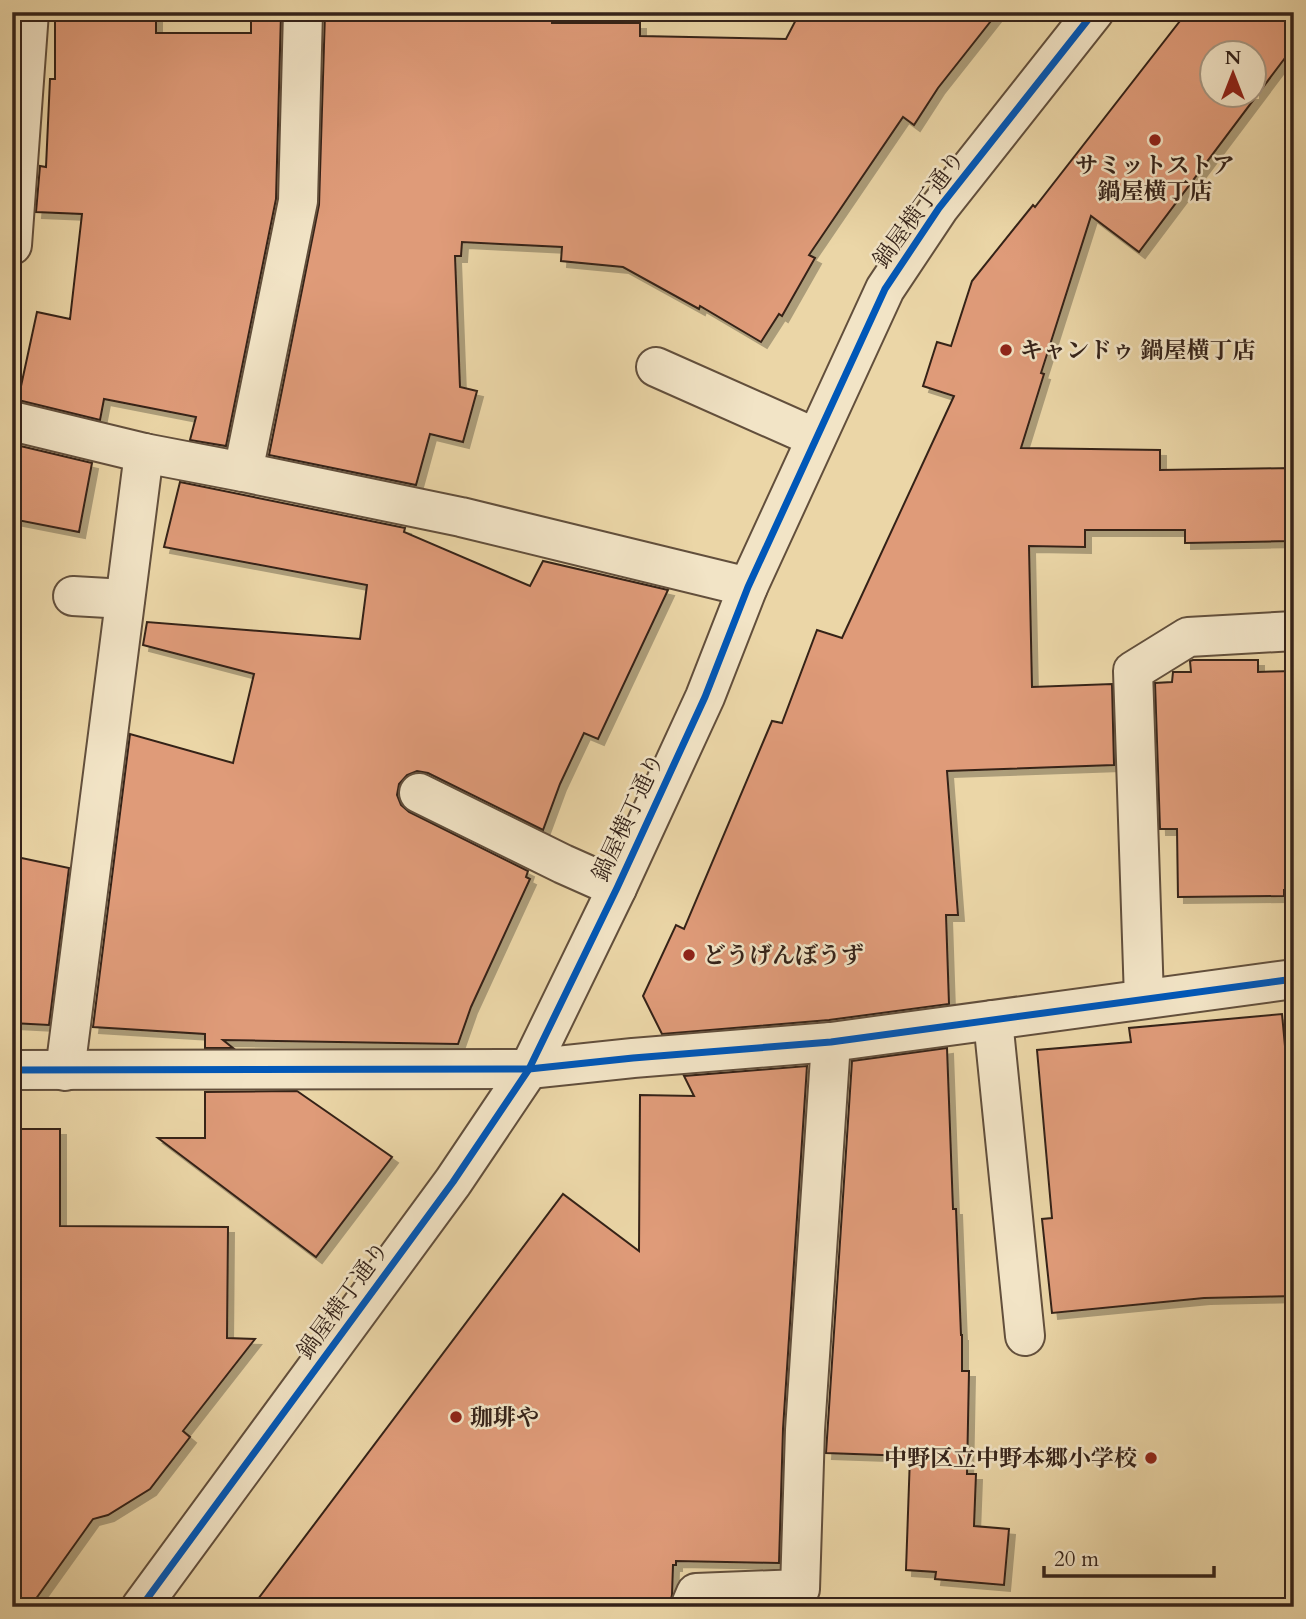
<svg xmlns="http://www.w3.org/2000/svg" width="1306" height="1619" viewBox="0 0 1306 1619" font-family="Cardo,'Noto Serif JP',serif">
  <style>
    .building { fill: #df9b79; stroke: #342219; stroke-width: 2; fill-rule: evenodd; filter: url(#shadow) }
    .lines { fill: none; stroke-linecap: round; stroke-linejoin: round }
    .minor-casing { stroke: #624f3c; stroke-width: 42 }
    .minor { stroke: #f2e4c6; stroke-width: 38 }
    .cycleway-casing { stroke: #f2e4c6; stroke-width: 11 }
    .cycleway { stroke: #0057b8; stroke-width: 7 }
    .poi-dot { fill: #8f2418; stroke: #f2e4c6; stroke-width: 2.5 }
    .labels { text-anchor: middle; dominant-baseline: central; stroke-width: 5; stroke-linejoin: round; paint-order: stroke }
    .poi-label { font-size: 23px; font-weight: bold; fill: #342219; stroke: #f2e4c6; text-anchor: start }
    .street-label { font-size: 23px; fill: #342219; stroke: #f2e4c6 }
  </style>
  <defs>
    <filter id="shadow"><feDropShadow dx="6" dy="6" stdDeviation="0" flood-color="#0004"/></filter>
  </defs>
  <rect width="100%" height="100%" fill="#ebd6a7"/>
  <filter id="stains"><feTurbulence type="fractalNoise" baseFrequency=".00286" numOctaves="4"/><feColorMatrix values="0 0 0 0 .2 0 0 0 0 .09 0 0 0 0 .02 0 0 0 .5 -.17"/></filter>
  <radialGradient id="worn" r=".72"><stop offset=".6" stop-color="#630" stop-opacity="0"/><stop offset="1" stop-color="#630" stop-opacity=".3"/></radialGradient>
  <g class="building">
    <polygon points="55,12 156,12 156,33 251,33 251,13 281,13 276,199 226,446 190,440 196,417 104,399 100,420 18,400 37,312 70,319 82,214 36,212 40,166 46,167 50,79 55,79"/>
    <polygon points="336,12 552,12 552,23 640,23 640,36 786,39 800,12 998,12 938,88 914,125 903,117 809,255 815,258 782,316 779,314 761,342 700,306 699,309 623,267 561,261 562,247 462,242 461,256 455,256 460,387 477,391 463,442 430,434 416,485 269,455 319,205 325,13"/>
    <path d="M 1187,12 L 1294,12 L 1294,46 L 1139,252 L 1091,216 L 1041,373 L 1044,374 L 1021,448 L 1160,450 L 1160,470 L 1294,468 L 1294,541 L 1185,543 L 1185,530 L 1085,530 L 1085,547 L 1029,546 L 1032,687 L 1112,684 L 1114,765 L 947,771 L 958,915 L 946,915 L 949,1004 L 829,1020 L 662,1034 L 643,996 L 676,925 L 684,929 L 772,721 L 782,723 L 817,630 L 842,638 L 954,396 L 923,386 L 937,342 L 951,346 L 972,281 L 1033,205 L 1035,207 ZM 1212,52 L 1254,52 L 1254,94 L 1212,94 Z"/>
    <polygon points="12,444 92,463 79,532 12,519"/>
    <polygon points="180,482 405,528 404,532 530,586 543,561 668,590 598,739 584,733 560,784 543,830 428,773 417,771 407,775 399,784 397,795 401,805 409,812 528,871 526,877 530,879 471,1007 458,1044 223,1040 233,1048 205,1048 205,1034 93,1027 130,734 233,763 254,674 143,645 147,622 360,639 367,585 164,547"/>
    <polygon points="1193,660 1258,660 1258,672 1294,671 1294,890 1284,890 1284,896 1178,897 1177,829 1160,829 1155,683 1172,682 1173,672 1191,672 1190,661"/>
    <polygon points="12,856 69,868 49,1025 12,1023"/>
    <polygon points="1282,1014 1293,1132 1289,1133 1290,1225 1293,1225 1294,1296 1204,1298 1052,1313 1042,1219 1052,1218 1037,1050 1131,1042 1129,1028"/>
    <polygon points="947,1048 953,1209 956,1209 961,1335 962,1335 962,1371 969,1371 967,1474 976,1474 974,1526 1009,1529 1004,1585 935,1579 936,1572 906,1570 910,1456 826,1453 852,1061"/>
    <polygon points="807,1066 783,1429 779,1563 676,1561 676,1565 673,1565 672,1595 669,1607 252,1607 563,1194 639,1251 640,1095 694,1096 684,1076"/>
    <polygon points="297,1091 392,1157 316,1257 158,1138 205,1138 205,1092"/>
    <polygon points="12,1129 60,1129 60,1226 228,1227 227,1338 255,1339 183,1431 190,1437 150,1489 108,1515 93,1519 30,1607 12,1607"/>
  </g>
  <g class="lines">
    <g class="minor-casing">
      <g id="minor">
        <polyline points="303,12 298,201 243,472 461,517 748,587"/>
        <polyline points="12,245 29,12"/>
        <polyline points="656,367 816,438"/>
        <polyline points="12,421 144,453 65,1071"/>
        <polyline points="144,453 243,472"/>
        <polyline points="73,596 125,599"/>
        <polyline points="419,793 563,864 617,888"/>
        <polyline points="1144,998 1133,671 1188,637 1294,631"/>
        <polyline points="993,1020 1025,1336"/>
        <polyline points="12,1070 529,1069 633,1058 831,1042 1294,979"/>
        <polyline points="141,1607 453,1182 529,1069 617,888 705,697 748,587 885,289 939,208 1094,12"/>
        <polyline points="690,1607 696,1593 800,1589 805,1430 831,1042"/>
      </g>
    </g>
    <use href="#minor" class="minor"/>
    <g class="cycleway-casing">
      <g id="cycleway">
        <polyline points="12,1070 529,1069 633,1058 831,1042 1294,979"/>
        <polyline points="141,1607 453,1182 529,1069 617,888 705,697 748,587 885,289 939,208 1094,12"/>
      </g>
    </g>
    <use href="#cycleway" class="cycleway"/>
  </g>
  <g class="poi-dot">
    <circle cx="1155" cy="140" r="7"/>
    <circle cx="1006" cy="350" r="7"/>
    <circle cx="689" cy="955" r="7"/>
    <circle cx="456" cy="1417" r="7"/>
    <circle cx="1151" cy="1458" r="7"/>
  </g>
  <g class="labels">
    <g class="poi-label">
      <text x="1155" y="165" text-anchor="middle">サミットストア<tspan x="1155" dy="26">鍋屋横丁店</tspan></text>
      <text x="1020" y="350">キャンドゥ 鍋屋横丁店</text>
      <text x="703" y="955">どうげんぼうず</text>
      <text x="470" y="1417">珈琲や</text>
      <text x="1137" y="1458" text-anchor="end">中野区立中野本郷小学校</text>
    </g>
    <g class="street-label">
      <text transform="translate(919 209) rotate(-54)">鍋屋横丁通り</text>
      <text transform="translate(628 817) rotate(-65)">鍋屋横丁通り</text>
      <text transform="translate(343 1300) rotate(-54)">鍋屋横丁通り</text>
    </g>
  </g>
  <rect width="1306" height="1619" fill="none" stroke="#ebd6a7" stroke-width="42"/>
  <rect x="14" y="14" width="1278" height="1591" fill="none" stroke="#342219" stroke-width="3.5"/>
  <rect x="21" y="21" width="1264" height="1577" fill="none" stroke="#342219" stroke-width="2"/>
  <g transform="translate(1233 74)"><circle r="33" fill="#f2e4c6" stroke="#a69681" stroke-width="2"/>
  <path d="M0-5L12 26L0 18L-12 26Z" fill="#8f2418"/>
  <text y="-10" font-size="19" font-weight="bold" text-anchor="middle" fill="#342219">N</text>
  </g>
  <path d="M1044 1566v10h170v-10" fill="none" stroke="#342219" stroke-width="3.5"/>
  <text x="1054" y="1566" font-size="21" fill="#342219" stroke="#f2e4c6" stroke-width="5" paint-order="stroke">20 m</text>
  <rect width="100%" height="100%" filter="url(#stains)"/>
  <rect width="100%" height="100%" fill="url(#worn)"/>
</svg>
